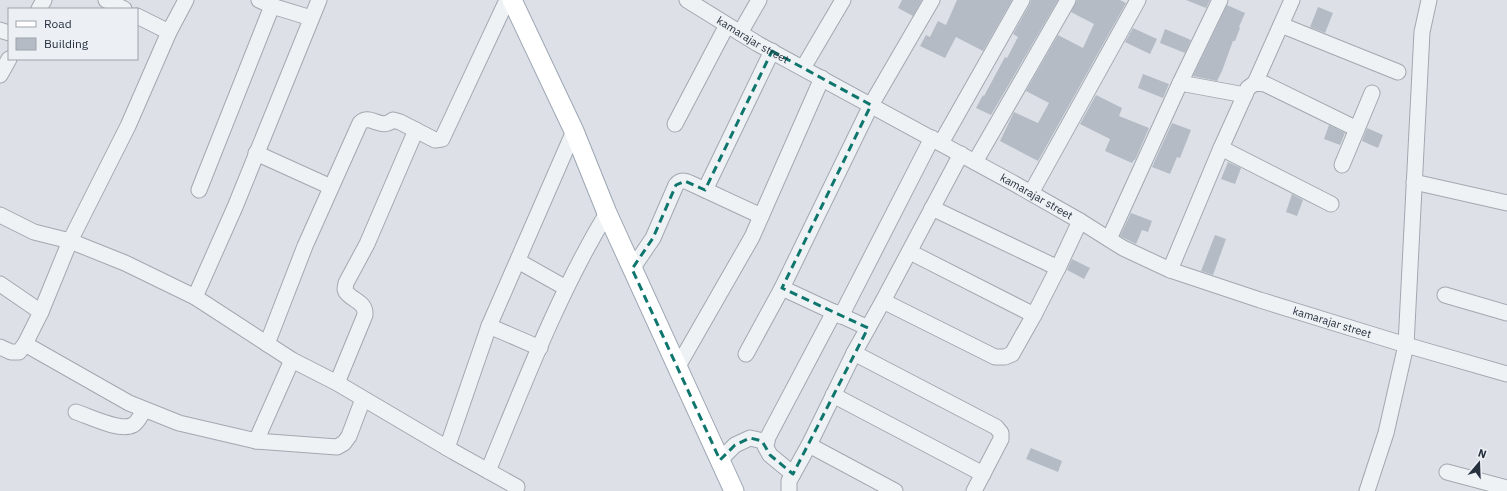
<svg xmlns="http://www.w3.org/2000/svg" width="1507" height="491" viewBox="0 0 1507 491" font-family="'IBM Plex Sans',sans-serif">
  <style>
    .building { fill: #b4bbc4 }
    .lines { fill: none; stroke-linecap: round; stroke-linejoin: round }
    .minor-casing { stroke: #a2a8b1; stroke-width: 17 }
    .major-casing { stroke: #9ca6b3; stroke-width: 21 }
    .minor { stroke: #eff2f5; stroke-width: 15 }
    .major { stroke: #fff; stroke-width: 19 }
    .marked { fill: none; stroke: #0f766e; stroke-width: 3; stroke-dasharray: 8 5; stroke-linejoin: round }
    .labels { text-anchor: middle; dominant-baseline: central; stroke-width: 3; stroke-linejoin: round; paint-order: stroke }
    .street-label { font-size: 11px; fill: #26303e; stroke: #ecf0f5 }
  </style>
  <rect width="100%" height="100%" fill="#dde1e7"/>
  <g class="building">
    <polygon points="902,0 922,0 913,16 898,8"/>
    <polygon points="957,0 1012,0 983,51 956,37 945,58 920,46 926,35 930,37 938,21 946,25"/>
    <polygon points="1031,0 1058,0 991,115 976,108 983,95 984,96 1005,57 1007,58 1018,37 1013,34 1030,4"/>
    <polygon points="1077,0 1120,0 1126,3 1038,161 1000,141 1014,112 1038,123 1049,103 1026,91 1058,35 1083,48 1094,24 1071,12"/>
    <polygon points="1186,0 1210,0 1206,8"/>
    <polygon points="1227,5 1245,13 1239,27 1240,28 1235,41 1233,41 1222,71 1217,81 1193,76"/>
    <polygon points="1318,7 1333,13 1325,33 1310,27"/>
    <polygon points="1133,28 1157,39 1150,54 1125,42"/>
    <polygon points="1165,29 1191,40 1185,53 1160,43"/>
    <polygon points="1143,74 1169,84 1163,98 1138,88"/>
    <polygon points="1096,95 1122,108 1119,116 1149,128 1135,160 1134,160 1132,163 1105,151 1110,139 1080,124"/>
    <polygon points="1172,123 1191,130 1180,158 1177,157 1170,174 1152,167"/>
    <polygon points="1329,125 1345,133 1340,145 1324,139"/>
    <polygon points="1367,128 1383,135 1378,148 1362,141"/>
    <polygon points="1228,162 1241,168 1235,184 1221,179"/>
    <polygon points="1292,194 1303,200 1297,216 1286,212"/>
    <polygon points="1131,213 1152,221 1148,232 1142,230 1136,244 1120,236"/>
    <polygon points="1215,235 1226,239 1213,275 1201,271"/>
    <polygon points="1072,259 1090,268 1084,279 1067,270"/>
    <polygon points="1031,448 1062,461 1058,472 1026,459"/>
  </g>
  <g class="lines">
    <g class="minor-casing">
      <g id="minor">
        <polyline points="106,0 124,9"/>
        <polyline points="259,0 272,6 311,18"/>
        <path id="s1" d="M 687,0 L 758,44 L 1015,184 L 1080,221 L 1123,248 L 1170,270 L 1260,300 L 1406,345 L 1507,374"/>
        <polyline points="39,9 44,0"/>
        <polyline points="1281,25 1398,72"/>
        <polyline points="0,30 9,33"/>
        <polyline points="169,32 186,0"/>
        <polyline points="740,33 759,0"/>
        <polyline points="803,68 843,0"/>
        <polyline points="0,75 9,59"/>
        <polyline points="1180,83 1245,95"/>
        <polyline points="1255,83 1292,0"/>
        <polyline points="675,124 727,25"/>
        <polyline points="941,143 1022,0"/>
        <polyline points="1221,148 1331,204"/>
        <polyline points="256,153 331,187"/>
        <polyline points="961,154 883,301 854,353 996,427 1001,433 1001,439 974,491"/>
        <polyline points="975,162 1068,0"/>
        <polyline points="1342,165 1357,129"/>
        <polyline points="1414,182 1507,203"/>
        <polyline points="199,190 272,6"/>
        <polyline points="705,190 772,51"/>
        <polyline points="1031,193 1138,0"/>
        <polyline points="932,208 1058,268 1080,221"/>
        <polyline points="0,215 34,232 70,241 125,263 195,297 292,360 337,383 454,452 517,487 515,491"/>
        <polyline points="1109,239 1180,83 1220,0"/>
        <polyline points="518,261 566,288"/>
        <path d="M 632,269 L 653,238 L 676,185 C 680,180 684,180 690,183 L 761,216"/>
        <polyline points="1170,270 1221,148 1248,88 1255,83 1265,84 1357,129 1372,93"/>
        <polyline points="0,284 41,312"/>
        <polyline points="1445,295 1507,313"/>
        <polyline points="195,297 235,207 319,0"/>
        <polyline points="883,301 995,357 1005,357 1012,354 1034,315 910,252"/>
        <polyline points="1034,315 1058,268"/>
        <polyline points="841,316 932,138"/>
        <polyline points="489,326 540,348"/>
        <polyline points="868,328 782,288 871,105 932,0"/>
        <polyline points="25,344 129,403 179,423 256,441 337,447 344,443 349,436 363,399"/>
        <path d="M 267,344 L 305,246 L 360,123 C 371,113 380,131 393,120 L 400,122 L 435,140 L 442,139 L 507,0"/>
        <polyline points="0,347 11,352 19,352 25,344 41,312 70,241 128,126 169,32 137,16"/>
        <polyline points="854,353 809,445 895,491"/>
        <polyline points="746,354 782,288"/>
        <polyline points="677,368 752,237 822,78"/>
        <path d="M 337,383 L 365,315 C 366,302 353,301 346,292 L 345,289 L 346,283 L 367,244 L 416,130"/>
        <polyline points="833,395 983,474"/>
        <path d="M 76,412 C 89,416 120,432 133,425 C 138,422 141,415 144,410"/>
        <polyline points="256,441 292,360"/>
        <polyline points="447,448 489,326 574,131"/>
        <polyline points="720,460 735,445 750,438 767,442"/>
        <path d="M 488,471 C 524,384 558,294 607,213"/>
        <polyline points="1447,472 1507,488"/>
        <polyline points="793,474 770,455 765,446 768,437 834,312"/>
        <polyline points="789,491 789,481 809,445"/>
        <polyline points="1367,491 1386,433 1406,345 1422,32 1429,0"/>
      </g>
    </g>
    <g class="major-casing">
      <polyline id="major" points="512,0 574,131 607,213 734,491"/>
    </g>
    <use href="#minor" class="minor"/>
    <use href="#major" class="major"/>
  </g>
  <path class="marked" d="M 772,51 L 871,105 L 782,288 L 868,328 L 793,474 L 770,455 L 762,441 L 750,438 L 735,445 L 720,460 L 632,269 L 653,238 L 676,185 L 685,181 L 705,190 Z"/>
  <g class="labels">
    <g class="street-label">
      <text stroke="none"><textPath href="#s1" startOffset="77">kamarajar street</textPath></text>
      <text stroke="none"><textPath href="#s1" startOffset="401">kamarajar street</textPath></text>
      <text stroke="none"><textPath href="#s1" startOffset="724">kamarajar street</textPath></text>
    </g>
  </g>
  <rect x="8" y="8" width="130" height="52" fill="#ecf0f5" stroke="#9da3ac"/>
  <rect x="16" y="21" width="20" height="6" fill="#ffffff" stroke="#9da3ac"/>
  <text x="44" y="28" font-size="12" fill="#26303e">Road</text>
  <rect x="16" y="38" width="20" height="12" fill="#b4bbc4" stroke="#9da3ac"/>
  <text x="44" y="48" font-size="12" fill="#26303e">Building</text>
  <g transform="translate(1479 463) rotate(19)" stroke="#ecf0f5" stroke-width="3" paint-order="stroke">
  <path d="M0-3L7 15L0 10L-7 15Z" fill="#26303e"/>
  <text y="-6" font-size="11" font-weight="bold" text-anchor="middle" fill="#26303e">N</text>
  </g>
</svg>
